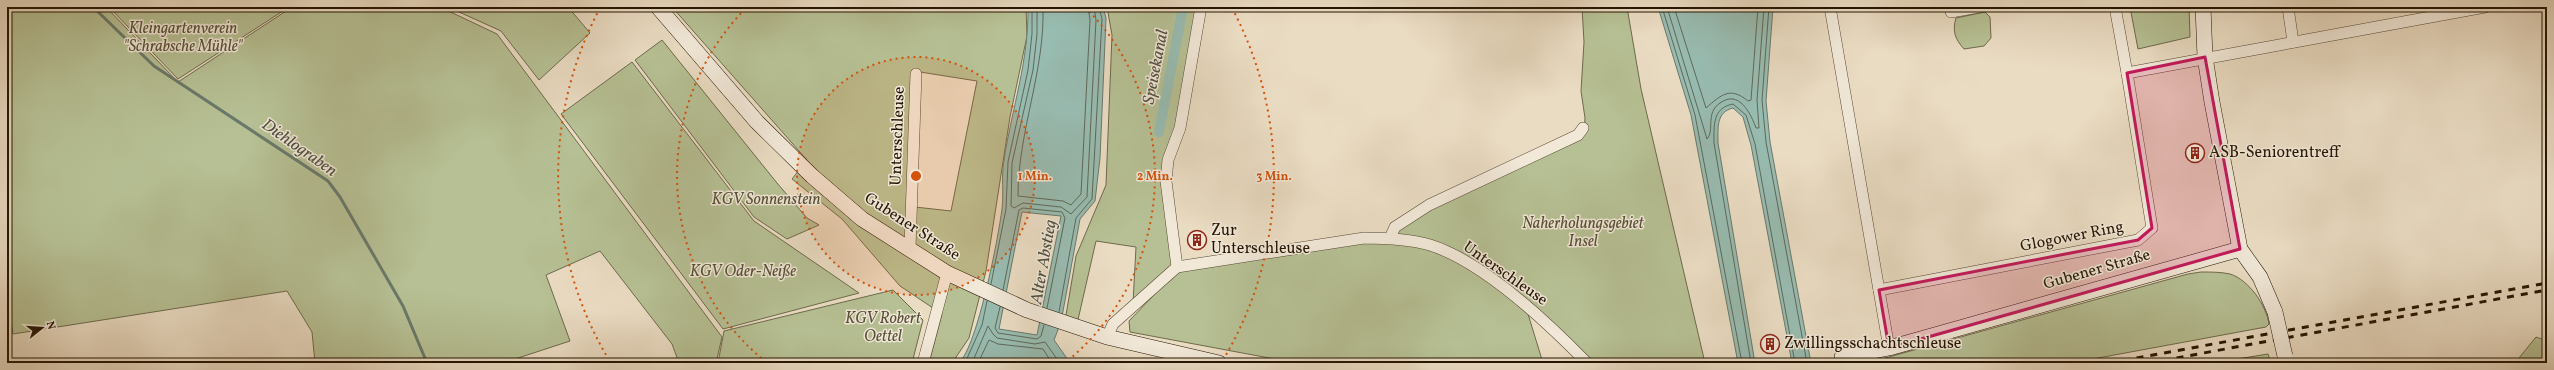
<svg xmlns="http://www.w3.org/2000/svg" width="2554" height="370" viewBox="0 0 2554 370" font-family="Vollkorn,serif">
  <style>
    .green { fill: #b6c094; stroke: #6d6a4c; fill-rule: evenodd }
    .water { fill: #98bcb1; stroke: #6a796b; fill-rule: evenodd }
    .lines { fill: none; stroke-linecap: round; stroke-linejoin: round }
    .shore { stroke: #5e685a; stroke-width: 1 }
    .stream { stroke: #6a796b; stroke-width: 3 }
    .canal { stroke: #98bcb1; stroke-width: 10 }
    .street-casing { stroke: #564633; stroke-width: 12 }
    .secondary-casing { stroke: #241403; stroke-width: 16 }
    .street { stroke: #f1e8d8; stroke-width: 11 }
    .secondary { stroke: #f1e8d8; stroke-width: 15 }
    .rail { stroke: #241403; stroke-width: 3; stroke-dasharray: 7 7; stroke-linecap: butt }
    .secondary-bridge-casing { stroke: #241403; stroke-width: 16; stroke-linecap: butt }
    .secondary-bridge { stroke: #f1e8d8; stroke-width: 15 }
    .marked { fill: #c2185b; fill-opacity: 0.2; stroke: #c2185b; stroke-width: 3; stroke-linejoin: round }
    .ring { fill: none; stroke: #d4520b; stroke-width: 2; stroke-dasharray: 2 4 }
    .labels { text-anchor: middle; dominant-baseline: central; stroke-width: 3; stroke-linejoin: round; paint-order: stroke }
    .park-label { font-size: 16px; font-style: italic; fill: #575036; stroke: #f1e8d8 }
    .street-label { font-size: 16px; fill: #241403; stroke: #f1e8d8 }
    .poi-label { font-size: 16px; fill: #241403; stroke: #f1e8d8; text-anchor: start }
    .water-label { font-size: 17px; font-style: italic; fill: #4d4f40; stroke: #f1e8d8 }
    .centre { fill: #d4520b; stroke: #f1e8d8; stroke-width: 2 }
    .ring-label { font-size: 12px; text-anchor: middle; font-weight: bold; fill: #d4520b; stroke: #f1e8d8; stroke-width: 3; stroke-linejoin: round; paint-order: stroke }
  </style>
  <rect width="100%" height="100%" fill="#eadcc3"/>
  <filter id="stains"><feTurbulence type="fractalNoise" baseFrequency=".005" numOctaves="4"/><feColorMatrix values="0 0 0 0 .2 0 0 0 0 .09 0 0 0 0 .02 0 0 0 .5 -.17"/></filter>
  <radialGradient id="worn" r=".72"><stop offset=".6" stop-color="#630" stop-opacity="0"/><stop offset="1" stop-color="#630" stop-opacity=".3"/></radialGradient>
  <g class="green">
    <polygon points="7,7 106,7 178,82 292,7 440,7 497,34 722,337 716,363 679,363 672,344 600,251 546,275 570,341 512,360 512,363 315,363 312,332 287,291 13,334 7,299"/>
    <polygon points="109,7 289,7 178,79"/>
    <polygon points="448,7 568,7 590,33 539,80 501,31"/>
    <path d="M 672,7 L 1026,7 L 1027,36 L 1010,117 L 986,271 L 969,338 L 952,363 L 929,363 L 942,314 L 900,286 L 842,219 L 792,179 L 807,160 ZM 920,72 L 977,81 L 951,211 L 915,207 Z"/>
    <polygon points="1107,7 1200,7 1179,126 1166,158 1175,266 1133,303 1136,247 1096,241 1077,324 1065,321 1076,256 1106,185 1112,35"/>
    <polygon points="1582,7 1627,7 1641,89 1705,363 1591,363 1470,259 1393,236 1397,227 1431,207 1584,134 1585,118 1581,91 1584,42"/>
    <polygon points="2130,7 2189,7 2190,37 2138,49"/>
    <path d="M 1985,12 L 1990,17 L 1991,38 L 1984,46 L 1964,49 C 1955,39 1952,31 1956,18 Z"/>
    <polygon points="662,40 777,183 807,218 819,225 787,239 754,217 635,60"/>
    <polygon points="632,62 754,221 859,293 723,329 561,114"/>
    <polygon points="1365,241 1431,247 1466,265 1511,295 1528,314 1543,363 1296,363 1130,332 1129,321 1178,270"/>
    <path d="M 2201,272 C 2211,272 2221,272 2230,274 C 2249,280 2266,305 2269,324 L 2266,327 L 2071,363 L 1867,363 L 2188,274 Z"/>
    <polygon points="893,290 923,320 912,363 718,363 724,331"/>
    <polygon points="2536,337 2547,341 2547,352 2540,362 2547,361 2547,363 2515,363"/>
    <polygon points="2268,354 2271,363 2212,363"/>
  </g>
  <g class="water">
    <path d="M 1028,7 L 1103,7 L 1106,18 L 1100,158 L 1095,201 L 1080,219 L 1061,322 L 1054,340 L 1066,357 L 1067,363 L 959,363 C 978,344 998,239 1002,209 C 1004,193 1001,176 1004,160 C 1012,108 1029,60 1028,7 ZM 1022,212 L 1061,216 L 1037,335 L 999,329 Z"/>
    <path d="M 1658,7 L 1773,7 L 1766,101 L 1770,142 L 1811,363 L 1792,363 L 1751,145 L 1743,117 L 1733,108 C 1716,112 1718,128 1718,143 L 1755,363 L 1738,363 L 1691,115 Z"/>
  </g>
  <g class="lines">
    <g class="shore">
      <polyline points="1037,7 1037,34 1033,70 1012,163 1011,206 1014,208 1023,203 1061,207 1071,214 1087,197 1096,20 1094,7"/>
      <path d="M 1043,7 C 1045,72 1018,131 1018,196 L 1063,201 L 1071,205 L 1081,194 L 1090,20 L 1088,7"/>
      <polyline points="1662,7 1695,115 1742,363"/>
      <path d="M 1667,7 L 1707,139 C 1715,130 1705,113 1720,103 C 1739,89 1751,114 1756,128 L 1759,128 L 1757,100 L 1764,7"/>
      <path d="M 1674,7 L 1706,108 C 1721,95 1730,86 1748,101 L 1751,100 L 1758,7"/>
      <polyline points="1769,7 1762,100 1766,142 1807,363"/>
      <polyline points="991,284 1006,209 1008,162 1028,70 1032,34 1032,7"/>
      <polyline points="1003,290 1019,210 1023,208 1062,212 1065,218 1047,308"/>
      <polyline points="1000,307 995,328 998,333 1037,339 1041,336 1044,325"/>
      <polyline points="1059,312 1076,218 1092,199 1102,19 1099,7"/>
      <polyline points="965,363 982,325 987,301"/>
      <polyline points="972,363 988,326 993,334 997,338 1035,344 1045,342 1057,359 1058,363"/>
      <polyline points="978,363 989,340 998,344 1043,349 1052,363"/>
      <path d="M 1751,363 L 1714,143 C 1714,126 1712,108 1733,104 L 1746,115 L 1755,144 L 1795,363"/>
    </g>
    <polyline class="stream" points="93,7 154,66 328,181 340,197 403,306 427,363"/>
    <polyline class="canal" points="1159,132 1183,7"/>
    <g class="street-casing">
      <g id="street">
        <polyline points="1830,7 1889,348"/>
        <polyline points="1951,7 1951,12 1979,7"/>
        <polyline points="2115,7 2127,73"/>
        <polyline points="2288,7 2293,42"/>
        <polyline points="1390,238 1395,227 1429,205 1578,135 1583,128"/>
        <polyline points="910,247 916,74"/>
        <path d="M 1177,267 L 1364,238 C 1386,238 1409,239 1430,245 C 1484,262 1548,323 1587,363"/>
        <polyline points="1879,290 2138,240 2152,228 2127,73 2485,7"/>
        <polyline points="1107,337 1113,324 1177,267 1166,181 1168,160 1180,128 1201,7"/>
        <polyline points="923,363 947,273"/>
      </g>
    </g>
    <g class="secondary-casing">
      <g id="secondary">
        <polyline points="658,7 757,122 812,176 862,219 947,273 1027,310 1107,337 1219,363"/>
        <polyline points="2203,7 2205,57 2212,102 2240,249 2260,277 2275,312"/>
        <polyline points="1842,357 1889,348 2240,249"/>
      </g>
    </g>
    <use href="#street" class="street"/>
    <use href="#secondary" class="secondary"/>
    <g class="rail">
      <polyline points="2109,363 2547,283"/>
      <polyline points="2149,363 2547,290"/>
    </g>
    <g class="secondary-bridge-casing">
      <polyline id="secondary-bridge" points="2275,312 2285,356"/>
    </g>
    <use href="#secondary-bridge" class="secondary-bridge"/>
  </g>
  <path class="marked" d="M 2205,57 L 2240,249 L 1889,348 L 1879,290 L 2138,240 L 2152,228 L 2127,73 Z"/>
  <circle cx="916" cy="176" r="119" fill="#d4520b" fill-opacity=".12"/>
  <g class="ring">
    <circle cx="916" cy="176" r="119"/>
    <path d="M766 362A239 239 0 0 1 747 7M1085 7A239 239 0 0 1 1066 362"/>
    <path d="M609 360A358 358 0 0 1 600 8M1232 8A358 358 0 0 1 1223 360"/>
  </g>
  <defs>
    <g id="building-ring" transform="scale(1)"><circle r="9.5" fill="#f1e8d8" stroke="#8f2418" stroke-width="1.5"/><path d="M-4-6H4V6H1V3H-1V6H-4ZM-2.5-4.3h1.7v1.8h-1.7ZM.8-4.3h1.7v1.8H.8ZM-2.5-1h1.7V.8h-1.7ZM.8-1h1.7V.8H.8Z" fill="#8f2418"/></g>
  </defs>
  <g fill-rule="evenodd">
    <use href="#building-ring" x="2195" y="153"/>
    <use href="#building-ring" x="1197" y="240"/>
    <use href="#building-ring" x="1770" y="344"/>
  </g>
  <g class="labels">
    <g class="park-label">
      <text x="183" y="29">Kleingartenverein<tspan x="183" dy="18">"Schrabsche Mühle"</tspan></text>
      <text x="766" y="200">KGV Sonnenstein</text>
      <text x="1583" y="224">Naherholungsgebiet<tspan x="1583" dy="18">Insel</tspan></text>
      <text x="743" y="272">KGV Oder-Neiße</text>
      <text x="883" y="319">KGV Robert<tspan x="883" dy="18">Oettel</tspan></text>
    </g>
    <g class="street-label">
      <text transform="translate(898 136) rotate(-88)">Unterschleuse</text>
      <text transform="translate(912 227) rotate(33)">Gubener Straße</text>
      <text transform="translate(2072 237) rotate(-11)">Glogower Ring</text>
      <text transform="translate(2097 270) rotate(-16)">Gubener Straße</text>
      <text transform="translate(1505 274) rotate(35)">Unterschleuse</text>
    </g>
    <g class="poi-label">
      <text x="2209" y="153">ASB-Seniorentreff</text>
      <text x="1211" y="231">Zur<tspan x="1211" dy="18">Unterschleuse</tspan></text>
      <text x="1784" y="344">Zwillingsschachtschleuse</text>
    </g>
    <g class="water-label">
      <text transform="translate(1156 67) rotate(-79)">Speisekanal</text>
      <text transform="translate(299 148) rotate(35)">Diehlograben</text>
      <text transform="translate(1044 262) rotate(-80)">Alter Abstieg</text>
    </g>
  </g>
  <circle cx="916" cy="176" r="6" class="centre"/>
  <g class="ring-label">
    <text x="1035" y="180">1 Min.</text>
    <text x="1155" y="180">2 Min.</text>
    <text x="1274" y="180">3 Min.</text>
  </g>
  <rect width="2554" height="370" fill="none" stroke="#eadcc3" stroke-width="24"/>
  <rect x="8" y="8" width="2538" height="354" fill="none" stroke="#241403" stroke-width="2"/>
  <rect x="12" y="12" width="2530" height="346" fill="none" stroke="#241403"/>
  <g transform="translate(42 328) rotate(73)" stroke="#f1e8d8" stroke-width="3" paint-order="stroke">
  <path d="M0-3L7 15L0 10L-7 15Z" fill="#241403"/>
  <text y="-6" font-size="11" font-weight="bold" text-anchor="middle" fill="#241403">N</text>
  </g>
  <rect width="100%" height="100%" filter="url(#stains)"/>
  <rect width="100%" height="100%" fill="url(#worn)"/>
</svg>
